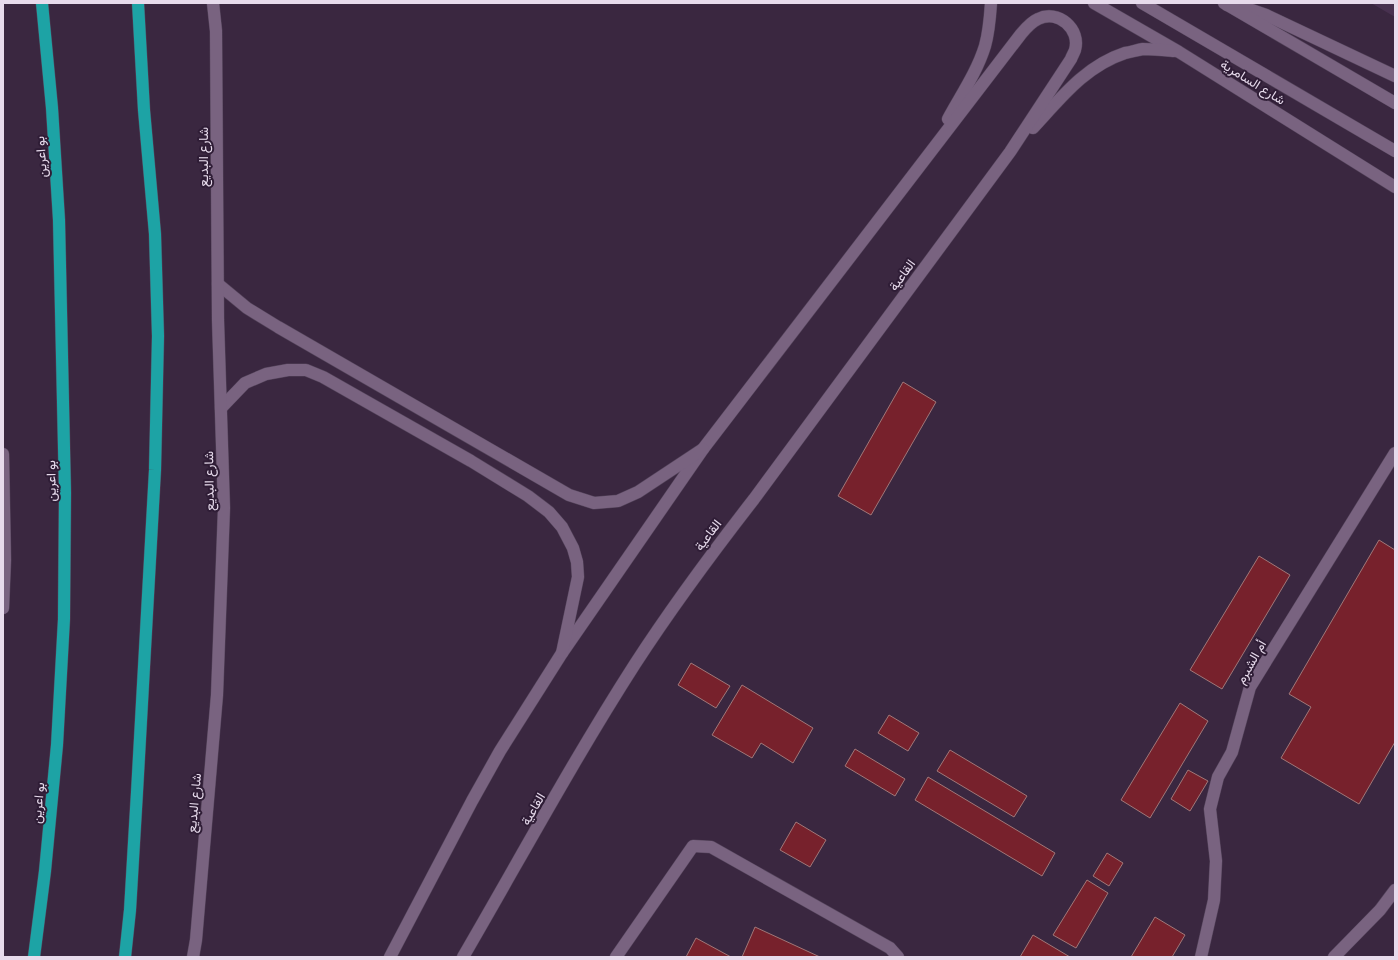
<svg xmlns="http://www.w3.org/2000/svg" width="1398" height="960" viewBox="0 0 1398 960" font-family="Karla,Vazirmatn,sans-serif">
  <style>
    .built { fill: #483150 }
    .building { fill: #77212c; stroke: #a07778 }
    .lines { fill: none; stroke-linecap: round; stroke-linejoin: round }
    .lane-casing { stroke: #54445a; stroke-width: 13 }
    .street-casing { stroke: #54445a; stroke-width: 13 }
    .secondary-casing { stroke: #54445a; stroke-width: 13 }
    .highway-casing { stroke: #54445a; stroke-width: 13 }
    .lane { stroke: #796380; stroke-width: 12 }
    .street { stroke: #796380; stroke-width: 12 }
    .secondary { stroke: #796380; stroke-width: 12 }
    .highway { stroke: #1da3a5; stroke-width: 12 }
    .labels { text-anchor: middle; dominant-baseline: central; stroke-width: 4; stroke-linejoin: round; paint-order: stroke }
    .street-label { font-size: 13px; fill: #e7dbec; stroke: #2f1d36 }
  </style>
  <rect width="100%" height="100%" fill="#3a2740"/>
  <polygon class="built" points="1371,3 1395,3 1395,17"/>
  <g class="building">
    <polygon points="903,382 936,402 871,515 838,496"/>
    <polygon points="1379,540 1395,550 1395,742 1359,804 1281,758 1311,707 1289,694"/>
    <polygon points="1259,556 1290,575 1222,689 1190,670"/>
    <polygon points="691,663 730,686 716,708 678,685"/>
    <polygon points="742,685 813,728 793,763 761,743 752,758 712,735"/>
    <polygon points="1180,703 1208,721 1150,818 1121,800"/>
    <polygon points="889,715 919,733 908,751 878,733"/>
    <polygon points="855,749 905,779 895,796 845,766"/>
    <polygon points="950,750 1027,796 1014,817 937,771"/>
    <polygon points="1188,770 1208,781 1190,811 1171,799"/>
    <polygon points="928,777 1055,853 1042,876 915,800"/>
    <polygon points="796,822 826,840 810,867 780,850"/>
    <polygon points="1107,853 1123,863 1109,886 1093,876"/>
    <polygon points="1087,880 1108,893 1076,948 1053,935"/>
    <polygon points="1155,917 1185,935 1172,957 1131,957"/>
    <polygon points="755,927 820,957 742,957"/>
    <polygon points="1033,935 1070,957 1020,957"/>
    <polygon points="696,938 731,957 686,957"/>
  </g>
  <g class="lines">
    <g class="lane-casing">
      <g id="lane">
        <polyline points="616,957 693,846 711,847 890,948 898,957"/>
        <polyline points="1334,957 1380,910 1395,890"/>
      </g>
    </g>
    <g class="street-casing">
      <g id="street">
        <polyline points="1094,3 1179,52 1395,187"/>
        <polyline points="1227,5 1243,7 1266,15 1395,76"/>
        <path d="M 948,119 C 961,95 977,72 985,46 C 989,32 990,18 991,3"/>
        <path d="M 1033,128 C 1060,99 1085,66 1125,53 C 1131,52 1137,50 1143,49 C 1153,49 1163,50 1174,51"/>
        <path d="M 390,957 L 472,801 L 500,751 L 562,653 L 703,449 L 1021,34 C 1026,28 1031,22 1038,19 C 1058,9 1081,29 1075,50 C 1074,53 1072,56 1071,59 L 1010,152 L 754,499 C 712,553 672,607 635,664 C 574,759 520,859 463,957"/>
        <polyline points="1201,957 1214,900 1216,861 1210,809 1218,777 1232,752 1250,687 1395,453"/>
      </g>
    </g>
    <g class="secondary-casing">
      <g id="secondary">
        <polyline points="1142,3 1395,151"/>
        <polyline points="1224,3 1395,103"/>
        <polyline points="218,284 247,308 278,327 569,495 594,503 618,501 638,492 703,449"/>
        <polyline points="221,408 245,383 266,374 288,370 306,370 323,377 471,461 528,496 549,512 562,527 573,548 577,562 578,577 562,653"/>
        <polyline points="3,454 5,560 3,608"/>
        <polyline points="193,957 196,940 217,695 224,508 218,320 216,31 213,3"/>
      </g>
    </g>
    <g class="highway-casing">
      <g id="highway">
        <polyline points="34,957 45,871 57,745 64,619 65,493 59,220 52,108 42,3"/>
        <polyline points="125,957 130,910 137,792 155,470 158,336 155,234 144,110 138,3"/>
      </g>
    </g>
    <use href="#lane" class="lane"/>
    <use href="#street" class="street"/>
    <use href="#secondary" class="secondary"/>
    <use href="#highway" class="highway"/>
  </g>
  <g class="labels">
    <g class="street-label">
      <text transform="translate(1253 82) rotate(32)">شارع السامرية</text>
      <text transform="translate(41 157) rotate(-94)">بو اعرين</text>
      <text transform="translate(203 157) rotate(-90)">شارع البديع</text>
      <text transform="translate(902 275) rotate(-54)">القاعية</text>
      <text transform="translate(51 481) rotate(-91)">بو اعرين</text>
      <text transform="translate(209 481) rotate(-91)">شارع البديع</text>
      <text transform="translate(708 535) rotate(-53)">القاعية</text>
      <text transform="translate(1251 662) rotate(-61)">أم الشبرم</text>
      <text transform="translate(38 803) rotate(-85)">بو اعرين</text>
      <text transform="translate(194 803) rotate(-85)">شارع البديع</text>
      <text transform="translate(533 809) rotate(-60)">القاعية</text>
    </g>
  </g>
  <rect width="1398" height="960" fill="none" stroke="#e7dbec" stroke-width="8"/>
</svg>
